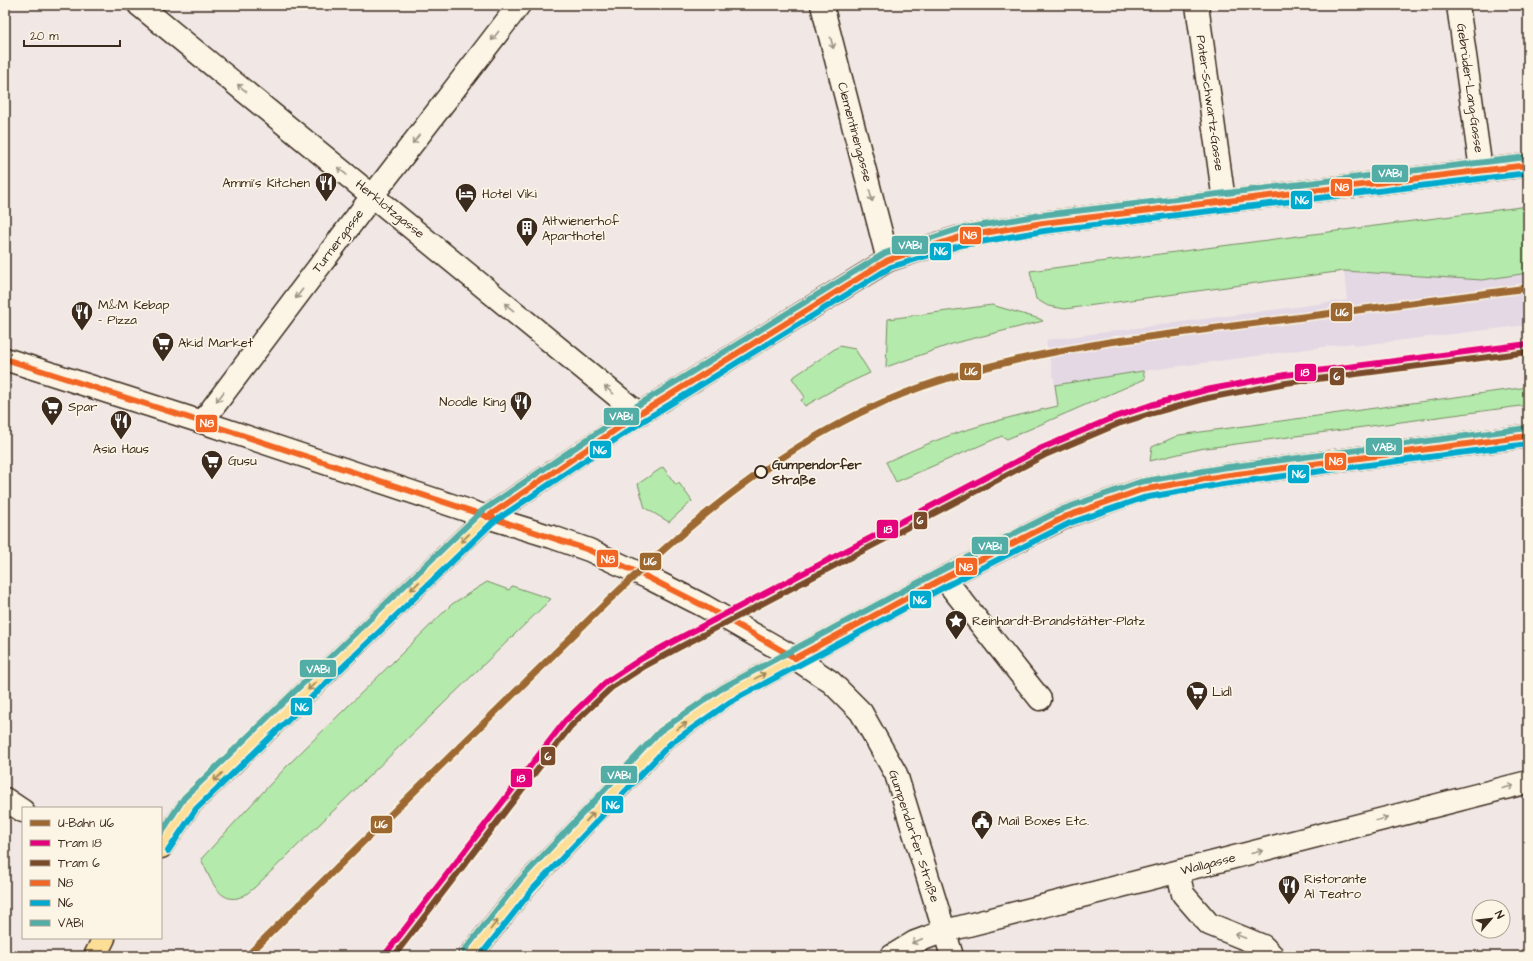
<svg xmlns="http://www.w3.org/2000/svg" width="1533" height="961" viewBox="0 0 1533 961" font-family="'Architects Daughter',sans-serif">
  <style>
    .built { fill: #e4d8e4 }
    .green { fill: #b4eaab; stroke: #788a64 }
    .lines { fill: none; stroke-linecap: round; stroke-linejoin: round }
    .street-casing { stroke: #3b2a1e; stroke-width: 25 }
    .secondary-casing { stroke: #3b2a1e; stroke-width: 25 }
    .primary-casing { stroke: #3b2a1e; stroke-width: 25 }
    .street { stroke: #fcf5e5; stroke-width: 22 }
    .secondary { stroke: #fcf5e5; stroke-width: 22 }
    .primary { stroke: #fdde96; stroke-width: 22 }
    .bus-1-casing { stroke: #fcf5e5; stroke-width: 9 }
    .bus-2-casing { stroke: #fcf5e5; stroke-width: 9 }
    .bus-3-casing { stroke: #fcf5e5; stroke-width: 9 }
    .bus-1 { stroke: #f26522; stroke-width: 6 }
    .bus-2 { stroke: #00a9ce; stroke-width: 6 }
    .bus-3 { stroke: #53ada7; stroke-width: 6 }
    .tram-1-casing { stroke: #fcf5e5; stroke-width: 9 }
    .tram-2-casing { stroke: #fcf5e5; stroke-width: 9 }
    .tram-1 { stroke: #e5007d; stroke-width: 6 }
    .tram-2 { stroke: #7a4b2a; stroke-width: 6 }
    .metro-1-casing { stroke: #fcf5e5; stroke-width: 10 }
    .metro-1 { stroke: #9d6830; stroke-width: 7 }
    .oneway { stroke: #9c9082 }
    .oneway2 { stroke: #9c845a }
    .stop-dot { fill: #fcf5e5; stroke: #3b2a1e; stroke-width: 2 }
    .labels { text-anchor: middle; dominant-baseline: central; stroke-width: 3.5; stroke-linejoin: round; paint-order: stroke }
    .street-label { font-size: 13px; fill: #3b2a1e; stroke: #fcf5e5 }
    .poi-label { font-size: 13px; fill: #3b2a1e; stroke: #fcf5e5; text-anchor: start }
    .stop-label { font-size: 13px; font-weight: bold; fill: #3b2a1e; stroke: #fcf5e5; text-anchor: start }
    .line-badge { stroke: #fcf5e5; stroke-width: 1.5 }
    .badge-label { font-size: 11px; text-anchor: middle; font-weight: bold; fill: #fff }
  </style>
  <rect width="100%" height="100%" fill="#f1e8e5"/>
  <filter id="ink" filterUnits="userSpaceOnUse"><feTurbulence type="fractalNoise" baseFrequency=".025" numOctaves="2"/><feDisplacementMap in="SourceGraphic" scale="8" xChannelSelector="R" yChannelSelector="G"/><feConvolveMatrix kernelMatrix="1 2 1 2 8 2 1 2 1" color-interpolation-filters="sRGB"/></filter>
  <g filter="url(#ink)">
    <polygon class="built" points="1344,271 1482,280 1528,273 1528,325 1354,346 1353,343 1143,371 1055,385 1046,340 1347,300"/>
    <g class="green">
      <polygon points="1528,206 1528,273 1482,280 1344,271 1065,309 1048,306 1036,299 1030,271"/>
      <polygon points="992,305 1040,319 1043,321 955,343 886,367 888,319"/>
      <polygon points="839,346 855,349 870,373 833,390 805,406 801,400 805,397 792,378"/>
      <path d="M 1143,371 L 1145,379 L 1007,439 L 1002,436 L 896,482 L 886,462 C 911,451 937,439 963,431 C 994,421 1026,413 1058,406 L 1055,385 Z"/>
      <polygon points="1528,387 1528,405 1199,449 1150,461 1152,447 1179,435"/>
      <polygon points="663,467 676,485 679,483 692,501 669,522 645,508 638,484"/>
      <path d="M 487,582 L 509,590 L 512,586 L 551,599 L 254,888 C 250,891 247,894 243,896 C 219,908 209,875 201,859 L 287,766 L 452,604 Z"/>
    </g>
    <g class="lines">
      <g class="street-casing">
        <g id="street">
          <polyline points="139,5 639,414"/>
          <polyline points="1197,5 1224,201"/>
          <polyline points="1458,5 1481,170"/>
          <polyline points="202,422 373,195 519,5"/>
          <polyline points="944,578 1040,699"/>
          <polyline points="5,799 23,811"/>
          <polyline points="1178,872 1183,894 1209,924 1263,946 1273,956"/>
          <polyline points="892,956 915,942 945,931 1528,782"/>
        </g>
      </g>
      <g class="secondary-casing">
        <g id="secondary">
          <polyline points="822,5 888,260"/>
          <polyline points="5,359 202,422 487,517 552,537 589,550 649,578 704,606 795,658 831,682 861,712 896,774 952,956"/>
        </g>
      </g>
      <g class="primary-casing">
        <g id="primary">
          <polyline points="161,847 190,804 487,517 639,414 888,260 960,237 1043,223 1528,165"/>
          <polyline points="95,956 104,938"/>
          <polyline points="470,956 526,885 665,738 726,695 944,578 1067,516 1141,490 1222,476 1528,436"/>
        </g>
      </g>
      <use href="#street" class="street"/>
      <use href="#secondary" class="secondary"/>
      <use href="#primary" class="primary"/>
      <g class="bus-1-casing">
        <g id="bus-1">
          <polyline points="5,359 202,422 589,550 649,578 704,606 795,658"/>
          <polyline points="487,517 639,414 888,260 960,237 1043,223 1528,165"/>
          <polyline points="795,658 944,578 1067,516 1141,490 1222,476 1528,436"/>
        </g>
      </g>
      <g class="bus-2-casing">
        <g id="bus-2">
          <polyline points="168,851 196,809 492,523 643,421 891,267 962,245 1044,231 1528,173"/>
          <polyline points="480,956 532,890 670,744 730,702 948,585 1070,523 1143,498 1223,484 1528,444"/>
        </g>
      </g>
      <g class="bus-3-casing">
        <g id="bus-3">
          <polyline points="161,833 184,798 482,511 635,407 885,253 959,229 1042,215 1527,157"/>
          <polyline points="464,951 520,880 660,731 722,688 940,571 1063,509 1140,482 1221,468 1527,428"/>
        </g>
      </g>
      <use href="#bus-1" class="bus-1"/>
      <use href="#bus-2" class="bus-2"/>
      <use href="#bus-3" class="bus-3"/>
      <g class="tram-1-casing">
        <polyline id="tram-1" points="384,956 565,721 606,682 641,659 674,641 1042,448 1115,417 1151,405 1206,390 1285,375 1528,344"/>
      </g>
      <g class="tram-2-casing">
        <polyline id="tram-2" points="394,956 571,726 611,688 645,666 678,648 1045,455 1118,424 1153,413 1208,398 1286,383 1528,352"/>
      </g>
      <use href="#tram-1" class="tram-1"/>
      <use href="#tram-2" class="tram-2"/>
      <g class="metro-1-casing">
        <path id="metro-1" d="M 247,956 L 608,601 C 701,512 801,429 924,386 C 984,365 1046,353 1109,342 L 1528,288"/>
      </g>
      <use href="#metro-1" class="metro-1"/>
    </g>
    <defs><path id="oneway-shaft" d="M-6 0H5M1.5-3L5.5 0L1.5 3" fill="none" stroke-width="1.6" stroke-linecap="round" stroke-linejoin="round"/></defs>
    <g class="oneway">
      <use href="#oneway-shaft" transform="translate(495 36) rotate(128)"/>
      <use href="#oneway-shaft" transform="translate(832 43) rotate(75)"/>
      <use href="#oneway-shaft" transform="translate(242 88) rotate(-141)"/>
      <use href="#oneway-shaft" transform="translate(416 139) rotate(128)"/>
      <use href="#oneway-shaft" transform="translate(342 171) rotate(-141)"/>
      <use href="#oneway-shaft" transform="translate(871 196) rotate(76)"/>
      <use href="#oneway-shaft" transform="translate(299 294) rotate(127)"/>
      <use href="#oneway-shaft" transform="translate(509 307) rotate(-141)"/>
      <use href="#oneway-shaft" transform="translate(609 390) rotate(-141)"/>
      <use href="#oneway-shaft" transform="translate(220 397) rotate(127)"/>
      <use href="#oneway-shaft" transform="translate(1508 787) rotate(-14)"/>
      <use href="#oneway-shaft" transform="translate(1382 819) rotate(-14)"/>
      <use href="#oneway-shaft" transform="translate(1257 852) rotate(-14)"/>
      <use href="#oneway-shaft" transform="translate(1240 936) rotate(-158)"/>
      <use href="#oneway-shaft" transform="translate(917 941) rotate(157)"/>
    </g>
    <g class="oneway2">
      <use href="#oneway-shaft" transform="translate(465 538) rotate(136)"/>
      <use href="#oneway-shaft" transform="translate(415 586) rotate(136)"/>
      <use href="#oneway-shaft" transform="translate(760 676) rotate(-29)"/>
      <use href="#oneway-shaft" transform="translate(312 686) rotate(136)"/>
      <use href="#oneway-shaft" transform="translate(682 726) rotate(-35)"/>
      <use href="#oneway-shaft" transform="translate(218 777) rotate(136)"/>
      <use href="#oneway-shaft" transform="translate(590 817) rotate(-47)"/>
      <use href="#oneway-shaft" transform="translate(494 925) rotate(-52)"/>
    </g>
  </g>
  <defs>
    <g id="restaurant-pin" transform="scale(1.15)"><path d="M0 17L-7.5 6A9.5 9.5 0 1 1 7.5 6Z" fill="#3b2a1e" stroke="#fcf5e5"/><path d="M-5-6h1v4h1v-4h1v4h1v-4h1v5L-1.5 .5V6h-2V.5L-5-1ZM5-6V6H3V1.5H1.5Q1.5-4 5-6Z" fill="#fff"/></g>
    <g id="hotel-pin" transform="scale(1.15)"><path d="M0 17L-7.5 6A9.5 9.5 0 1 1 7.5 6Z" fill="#3b2a1e" stroke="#fcf5e5"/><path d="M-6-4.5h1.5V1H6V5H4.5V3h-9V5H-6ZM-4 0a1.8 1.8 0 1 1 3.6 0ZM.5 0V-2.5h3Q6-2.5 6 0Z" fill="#fff"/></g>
    <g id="building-pin" transform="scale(1.15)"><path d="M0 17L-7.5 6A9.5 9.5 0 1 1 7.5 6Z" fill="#3b2a1e" stroke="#fcf5e5"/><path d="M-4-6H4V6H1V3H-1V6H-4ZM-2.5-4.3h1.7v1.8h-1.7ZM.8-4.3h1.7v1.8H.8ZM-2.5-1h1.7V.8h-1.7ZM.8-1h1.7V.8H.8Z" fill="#fff"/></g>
    <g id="supermarket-pin" transform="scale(1.15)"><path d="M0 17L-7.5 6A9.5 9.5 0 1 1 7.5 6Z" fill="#3b2a1e" stroke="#fcf5e5"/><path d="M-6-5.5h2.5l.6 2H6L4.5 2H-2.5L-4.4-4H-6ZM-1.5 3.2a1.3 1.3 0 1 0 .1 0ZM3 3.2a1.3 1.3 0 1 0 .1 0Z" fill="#fff"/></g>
    <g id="sight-pin" transform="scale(1.15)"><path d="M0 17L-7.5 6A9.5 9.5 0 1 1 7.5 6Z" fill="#3b2a1e" stroke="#fcf5e5"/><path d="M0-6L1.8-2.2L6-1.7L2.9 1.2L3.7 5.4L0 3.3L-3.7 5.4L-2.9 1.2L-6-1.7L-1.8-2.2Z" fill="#fff"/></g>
    <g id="civic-pin" transform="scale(1.15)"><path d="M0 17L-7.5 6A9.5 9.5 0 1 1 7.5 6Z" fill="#3b2a1e" stroke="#fcf5e5"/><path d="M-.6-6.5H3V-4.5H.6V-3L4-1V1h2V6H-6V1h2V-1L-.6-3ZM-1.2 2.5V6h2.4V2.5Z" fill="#fff"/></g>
  </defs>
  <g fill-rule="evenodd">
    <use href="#restaurant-pin" x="326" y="183"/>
    <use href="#hotel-pin" x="466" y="194"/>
    <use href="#building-pin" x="527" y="228"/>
    <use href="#restaurant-pin" x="82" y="312"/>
    <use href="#supermarket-pin" x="163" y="343"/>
    <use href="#restaurant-pin" x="521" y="402"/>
    <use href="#supermarket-pin" x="52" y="407"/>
    <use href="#restaurant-pin" x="121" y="421"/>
    <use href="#supermarket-pin" x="212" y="461"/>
    <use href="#sight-pin" x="956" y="621"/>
    <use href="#supermarket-pin" x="1197" y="692"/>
    <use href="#civic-pin" x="982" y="821"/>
    <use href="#restaurant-pin" x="1289" y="886"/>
  </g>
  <circle class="stop-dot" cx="761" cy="472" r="6"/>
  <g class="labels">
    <g class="street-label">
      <text transform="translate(1470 88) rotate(82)">Gebrüder-Lang-Gasse</text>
      <text transform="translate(1210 103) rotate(82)">Pater-Schwartz-Gasse</text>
      <text transform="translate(855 132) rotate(75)">Clementinengasse</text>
      <text transform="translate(390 209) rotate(39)">Herklotzgasse</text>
      <text transform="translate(338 241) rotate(-53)">Turnergasse</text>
      <text transform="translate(914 836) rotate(72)">Gumpendorfer Straße</text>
      <text transform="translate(1208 864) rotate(-14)">Wallgasse</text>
    </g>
    <g class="poi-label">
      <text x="310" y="183" text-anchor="end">Ammi's Kitchen</text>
      <text x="482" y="194">Hotel Viki</text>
      <text x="542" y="221">Altwienerhof<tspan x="542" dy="15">Aparthotel</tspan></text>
      <text x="98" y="305">M&amp;M Kebap<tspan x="98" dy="15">- Pizza</tspan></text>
      <text x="178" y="343">Akid Market</text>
      <text x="506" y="402" text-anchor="end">Noodle King</text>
      <text x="68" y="407">Spar</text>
      <text x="121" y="449" text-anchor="middle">Asia Haus</text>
      <text x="228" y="461">Gusu</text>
      <text x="972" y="621">Reinhardt-Brandstätter-Platz</text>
      <text x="1212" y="692">Lidl</text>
      <text x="998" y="821">Mail Boxes Etc.</text>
      <text x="1304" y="879">Ristorante<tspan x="1304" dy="15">Al Teatro</tspan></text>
    </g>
    <g class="stop-label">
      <text x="772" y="465">Gumpendorfer<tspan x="772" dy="15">Straße</tspan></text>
    </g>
  </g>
  <g class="line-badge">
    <rect x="1371" y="164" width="38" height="19" rx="4" fill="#53ada7"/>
    <rect x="1330" y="178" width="23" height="19" rx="4" fill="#f26522"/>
    <rect x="1290" y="190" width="23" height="20" rx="4" fill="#00a9ce"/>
    <rect x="959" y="226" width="23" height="19" rx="4" fill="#f26522"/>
    <rect x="891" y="235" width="38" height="20" rx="4" fill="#53ada7"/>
    <rect x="929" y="242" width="23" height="19" rx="4" fill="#00a9ce"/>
    <rect x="1330" y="302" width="23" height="20" rx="4" fill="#9d6830"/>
    <rect x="959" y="362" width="23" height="19" rx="4" fill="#9d6830"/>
    <rect x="1294" y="363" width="23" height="19" rx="4" fill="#e5007d"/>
    <rect x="1329" y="367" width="16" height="19" rx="4" fill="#7a4b2a"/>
    <rect x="603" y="407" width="37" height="19" rx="4" fill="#53ada7"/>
    <rect x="195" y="414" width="23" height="19" rx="4" fill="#f26522"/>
    <rect x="1365" y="437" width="38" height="19" rx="4" fill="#53ada7"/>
    <rect x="589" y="440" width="23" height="19" rx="4" fill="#00a9ce"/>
    <rect x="1324" y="452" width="23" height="19" rx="4" fill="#f26522"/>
    <rect x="1287" y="464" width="23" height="20" rx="4" fill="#00a9ce"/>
    <rect x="913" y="511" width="15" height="19" rx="4" fill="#7a4b2a"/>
    <rect x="876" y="519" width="23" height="20" rx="4" fill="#e5007d"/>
    <rect x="971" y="536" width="38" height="19" rx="4" fill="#53ada7"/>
    <rect x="596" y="549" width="23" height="19" rx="4" fill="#f26522"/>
    <rect x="639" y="552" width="23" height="19" rx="4" fill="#9d6830"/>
    <rect x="955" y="557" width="23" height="19" rx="4" fill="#f26522"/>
    <rect x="909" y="590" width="23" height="19" rx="4" fill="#00a9ce"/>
    <rect x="299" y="659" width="38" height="19" rx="4" fill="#53ada7"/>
    <rect x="290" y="697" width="23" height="19" rx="4" fill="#00a9ce"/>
    <rect x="540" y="746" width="16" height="20" rx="4" fill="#7a4b2a"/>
    <rect x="600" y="765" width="38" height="19" rx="4" fill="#53ada7"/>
    <rect x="510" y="768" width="23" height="20" rx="4" fill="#e5007d"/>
    <rect x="601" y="795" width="23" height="19" rx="4" fill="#00a9ce"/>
    <rect x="370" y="815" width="23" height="19" rx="4" fill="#9d6830"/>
  </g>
  <g class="badge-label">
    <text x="1390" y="177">VAB1</text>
    <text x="1342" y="191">N8</text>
    <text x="1302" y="204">N6</text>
    <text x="970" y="239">N8</text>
    <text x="910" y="249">VAB1</text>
    <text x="941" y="255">N6</text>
    <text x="1342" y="316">U6</text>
    <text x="971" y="375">U6</text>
    <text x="1305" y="376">18</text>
    <text x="1337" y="380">6</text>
    <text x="621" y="420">VAB1</text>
    <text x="207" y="427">N8</text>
    <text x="1384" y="451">VAB1</text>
    <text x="600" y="454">N6</text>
    <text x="1336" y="465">N8</text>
    <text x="1299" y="478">N6</text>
    <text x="920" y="524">6</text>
    <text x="888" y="533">18</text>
    <text x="990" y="550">VAB1</text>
    <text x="608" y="563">N8</text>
    <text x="650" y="565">U6</text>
    <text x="966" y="571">N8</text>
    <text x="920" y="604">N6</text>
    <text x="318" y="673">VAB1</text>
    <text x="302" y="711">N6</text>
    <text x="548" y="760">6</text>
    <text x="619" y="779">VAB1</text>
    <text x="521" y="782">18</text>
    <text x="613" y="809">N6</text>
    <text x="381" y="828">U6</text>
  </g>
  <rect width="1533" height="961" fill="none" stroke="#fcf5e5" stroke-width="20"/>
  <rect x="10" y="10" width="1513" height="941" fill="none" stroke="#3b2a1e" stroke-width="1.5" filter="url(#ink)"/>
  <rect x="22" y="807" width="140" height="132" fill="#fcf5e5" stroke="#afa495"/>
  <rect x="30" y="820" width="20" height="6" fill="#9d6830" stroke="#afa495"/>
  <text x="58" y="827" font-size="12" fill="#3b2a1e">U-Bahn U6</text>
  <rect x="30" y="840" width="20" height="6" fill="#e5007d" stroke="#afa495"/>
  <text x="58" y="847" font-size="12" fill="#3b2a1e">Tram 18</text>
  <rect x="30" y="860" width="20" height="6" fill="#7a4b2a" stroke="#afa495"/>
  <text x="58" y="867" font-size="12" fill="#3b2a1e">Tram 6</text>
  <rect x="30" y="880" width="20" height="6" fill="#f26522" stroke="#afa495"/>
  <text x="58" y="887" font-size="12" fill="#3b2a1e">N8</text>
  <rect x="30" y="900" width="20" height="6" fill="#00a9ce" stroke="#afa495"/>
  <text x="58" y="907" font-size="12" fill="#3b2a1e">N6</text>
  <rect x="30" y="920" width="20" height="6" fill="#53ada7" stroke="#afa495"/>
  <text x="58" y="927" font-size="12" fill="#3b2a1e">VAB1</text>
  <g transform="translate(1491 919) rotate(62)"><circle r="19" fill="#fcf5e5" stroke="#afa495"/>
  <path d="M0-3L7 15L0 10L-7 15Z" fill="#3b2a1e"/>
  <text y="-6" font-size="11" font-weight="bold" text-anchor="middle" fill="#3b2a1e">N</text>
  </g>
  <path d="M24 40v6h96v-6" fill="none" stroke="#3b2a1e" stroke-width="2"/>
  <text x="30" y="40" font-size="12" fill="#3b2a1e" stroke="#fcf5e5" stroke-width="3" paint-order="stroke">20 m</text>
</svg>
